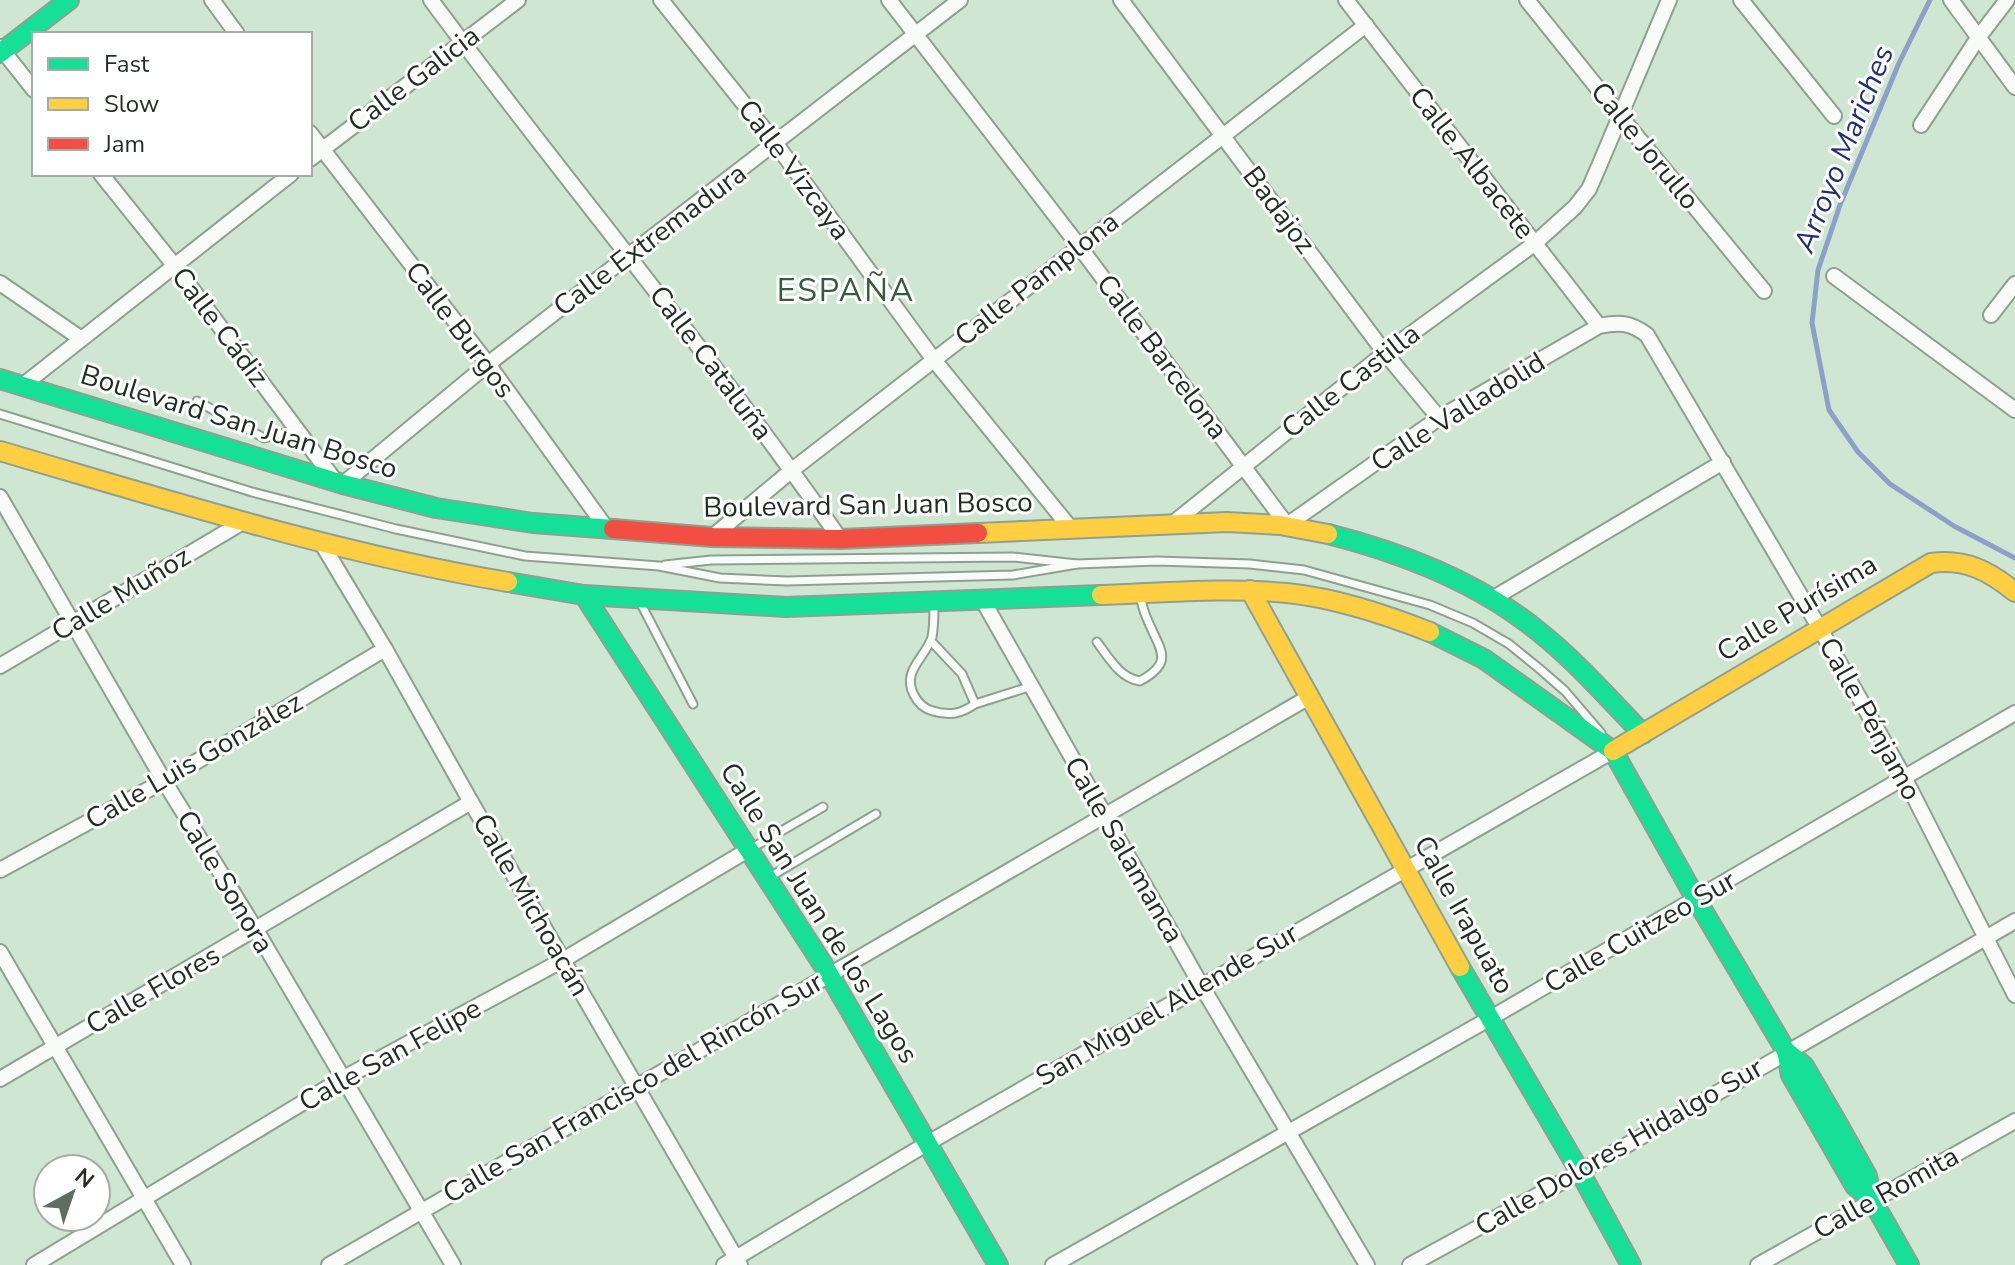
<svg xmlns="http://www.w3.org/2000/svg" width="2015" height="1265" viewBox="0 0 2015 1265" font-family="'Nunito Sans',sans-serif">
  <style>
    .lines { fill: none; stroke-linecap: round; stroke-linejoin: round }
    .stream { stroke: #8ca1c9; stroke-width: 5 }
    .lane-casing { stroke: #8fa092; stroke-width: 11 }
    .street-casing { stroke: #8fa092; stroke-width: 18 }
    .fast-casing { stroke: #8fa092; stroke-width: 22 }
    .slow-casing { stroke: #8fa092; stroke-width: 22 }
    .jam-casing { stroke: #8fa092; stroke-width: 22 }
    .lane { stroke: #f8fbf8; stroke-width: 7 }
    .street { stroke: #f8fbf8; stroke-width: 14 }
    .fast { stroke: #16e098; stroke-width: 18 }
    .slow { stroke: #ffcf43; stroke-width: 18 }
    .jam { stroke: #f24e42; stroke-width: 18 }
    .labels { text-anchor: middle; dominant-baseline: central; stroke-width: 6; stroke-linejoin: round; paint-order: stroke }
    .street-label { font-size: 28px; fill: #1f2e22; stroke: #fff }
    .water-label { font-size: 30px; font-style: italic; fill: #1f2d7a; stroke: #fff }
    .quarter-label { font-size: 32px; letter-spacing: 2px; fill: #375b3f; stroke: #fff }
  </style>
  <rect width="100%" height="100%" fill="#cfe6d3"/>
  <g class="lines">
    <polyline class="stream" points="1930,0 1899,63 1840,205 1818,270 1812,323 1829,410 1858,452 1890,484 1954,526 2015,558"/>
    <g class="lane-casing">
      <g id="lane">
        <polyline points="197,401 264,438 296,430"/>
        <polyline points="0,414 252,492 396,529 525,556 659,566 720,578 787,581 1013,575 1077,564"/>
        <polyline points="665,565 711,560 1013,557 1077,564 1157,561 1250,564 1304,570 1430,605 1473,623 1509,644 1541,670 1565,691 1601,733"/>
        <polyline points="640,602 693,704"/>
        <path d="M 931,641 L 962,674 L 975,704 C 961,714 949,716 933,711 C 925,709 918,703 914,695 C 901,671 926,657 932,637 C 934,627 934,616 934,605"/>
        <path d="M 1097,642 C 1109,658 1120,678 1140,681 C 1175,662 1160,650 1148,621 C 1144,613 1142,604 1140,596"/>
        <polyline points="975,704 1032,686"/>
        <polyline points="752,848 823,807"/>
        <polyline points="768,878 876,814"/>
      </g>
    </g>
    <g class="street-casing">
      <g id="street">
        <polyline points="212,0 237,34"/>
        <path d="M 431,0 C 565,181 711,353 840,539"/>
        <polyline points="661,0 776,144 934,360 1072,530"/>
        <path d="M 889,0 L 1079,246 L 1287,525 L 1439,418 L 1599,326 C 1619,322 1630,322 1647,335 L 1819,627 L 1904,777 L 2015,995"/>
        <polyline points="1121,0 1385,353 1439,418"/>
        <polyline points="1346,0 1599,326"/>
        <polyline points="1527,0 1620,116 1764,291"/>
        <polyline points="1741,0 1834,116"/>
        <polyline points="1951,0 2015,87"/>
        <polyline points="0,47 34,90"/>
        <polyline points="1921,125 1978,38 2007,0"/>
        <polyline points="310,133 488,364 607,529"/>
        <polyline points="310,159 518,0"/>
        <polyline points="101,174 174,265 336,482"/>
        <polyline points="1834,276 2015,410"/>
        <polyline points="0,283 80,338"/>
        <polyline points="1991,315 2015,284"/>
        <polyline points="22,386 291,174"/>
        <polyline points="343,484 488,364 960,0"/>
        <polyline points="0,497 164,781 256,930 453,1265"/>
        <polyline points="1172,524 1385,353 1534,244 1575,207 1589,189 1599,166 1669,0"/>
        <polyline points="712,537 792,470 1366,25"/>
        <polyline points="322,544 385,649 471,802 740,1265"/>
        <polyline points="982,599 1201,985 1367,1265"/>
        <polyline points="1492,599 1723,462"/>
        <polyline points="0,666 243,522"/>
        <polyline points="0,870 164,781 385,649"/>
        <polyline points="0,952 183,1265"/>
        <polyline points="0,1079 471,802"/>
        <polyline points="34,1265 342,1079 563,960 748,850"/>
        <polyline points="329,1265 1311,696"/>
        <polyline points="724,1265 928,1143 1613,751"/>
        <polyline points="1053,1265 1489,1019 2015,713"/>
        <polyline points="1410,1265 1580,1172 2015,921"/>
        <polyline points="1758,1265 2015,1121"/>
      </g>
    </g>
    <g class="fast-casing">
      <g id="fast">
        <polyline points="0,53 69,0"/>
        <polyline points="0,379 343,484 436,508 533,523 613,529"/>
        <path d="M 1328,534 C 1403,553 1478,582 1538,631 C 1576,661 1609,699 1643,734"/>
        <polyline points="508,582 584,595 786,607 1101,595"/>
        <polyline points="584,595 829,974 998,1265"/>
        <polyline points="1430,632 1484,659 1613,751 1696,899 1786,1051 1804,1066 1835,1119 1867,1176 1872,1200 1909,1265"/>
        <polyline points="1460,967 1580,1172 1631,1265"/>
        <polyline points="1786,1051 1791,1075 1855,1186 1872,1200"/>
      </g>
    </g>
    <g class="slow-casing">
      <g id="slow">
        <path d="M 0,451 C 168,500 335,553 508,582"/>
        <polyline points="978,533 1227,522 1280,525 1328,534"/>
        <polyline points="1250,590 1460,967"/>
        <path d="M 1101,595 C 1162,593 1225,587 1287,593 C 1336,598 1384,614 1430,632"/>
        <path d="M 1613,751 L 1931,563 C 1965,558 1989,571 2015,592"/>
      </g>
    </g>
    <g class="jam-casing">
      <polyline id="jam" points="613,529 712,537 840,539 978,533"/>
    </g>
    <use href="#lane" class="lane"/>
    <use href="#street" class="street"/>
    <use href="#fast" class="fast"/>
    <use href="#slow" class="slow"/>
    <use href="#jam" class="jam"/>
  </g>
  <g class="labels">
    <g class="street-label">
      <text transform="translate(414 79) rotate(-37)">Calle Galicia</text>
      <text transform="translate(1645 146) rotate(51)">Calle Jorullo</text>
      <text transform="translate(1472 163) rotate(52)">Calle Albacete</text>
      <text transform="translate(794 170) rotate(53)">Calle Vizcaya</text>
      <text transform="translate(1279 210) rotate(53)">Badajoz</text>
      <text transform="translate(650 240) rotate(-37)">Calle Extremadura</text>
      <text transform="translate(1037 279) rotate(-38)">Calle Pamplona</text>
      <text transform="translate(220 327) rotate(53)">Calle Cádiz</text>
      <text transform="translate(460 330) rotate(53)">Calle Burgos</text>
      <text transform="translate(1162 357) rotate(53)">Calle Barcelona</text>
      <text transform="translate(711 363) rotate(53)">Calle Cataluña</text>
      <text transform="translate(1351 381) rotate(-38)">Calle Castilla</text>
      <text transform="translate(1458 412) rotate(-32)">Calle Valladolid</text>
      <text transform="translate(239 422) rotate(17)">Boulevard San Juan Bosco</text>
      <text transform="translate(868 505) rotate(-1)">Boulevard San Juan Bosco</text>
      <text transform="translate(121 594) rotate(-31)">Calle Muñoz</text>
      <text transform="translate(1797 608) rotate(-31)">Calle Purísima</text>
      <text transform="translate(1870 719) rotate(61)">Calle Pénjamo</text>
      <text transform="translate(194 761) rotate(-30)">Calle Luis González</text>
      <text transform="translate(1124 850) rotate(60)">Calle Salamanca</text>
      <text transform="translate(225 882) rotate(59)">Calle Sonora</text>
      <text transform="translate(531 905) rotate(60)">Calle Michoacán</text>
      <text transform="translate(819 913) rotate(58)">Calle San Juan de los Lagos</text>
      <text transform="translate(1464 915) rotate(61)">Calle Irapuato</text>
      <text transform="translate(1640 932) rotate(-30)">Calle Cuitzeo Sur</text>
      <text transform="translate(153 990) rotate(-30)">Calle Flores</text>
      <text transform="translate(1167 1005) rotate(-30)">San Miguel Allende Sur</text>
      <text transform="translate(390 1055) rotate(-29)">Calle San Felipe</text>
      <text transform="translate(633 1088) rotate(-30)">Calle San Francisco del Rincón Sur</text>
      <text transform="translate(1619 1147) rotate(-30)">Calle Dolores Hidalgo Sur</text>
      <text transform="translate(1886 1193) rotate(-29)">Calle Romita</text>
    </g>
    <g class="water-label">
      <text transform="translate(1844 149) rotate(-68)">Arroyo Mariches</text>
    </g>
    <g class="quarter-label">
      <text x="846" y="290">ESPAÑA</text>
    </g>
  </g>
  <rect x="32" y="32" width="280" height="144" fill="#ffffff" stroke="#a5aba7" stroke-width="2"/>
  <rect x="48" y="58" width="40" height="12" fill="#16e098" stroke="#a5aba7" stroke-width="2"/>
  <text x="104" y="72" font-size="24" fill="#1f2e22">Fast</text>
  <rect x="48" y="98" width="40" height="12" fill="#ffcf43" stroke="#a5aba7" stroke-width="2"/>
  <text x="104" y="112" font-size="24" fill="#1f2e22">Slow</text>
  <rect x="48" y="138" width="40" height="12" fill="#f24e42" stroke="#a5aba7" stroke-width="2"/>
  <text x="104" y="152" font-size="24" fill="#1f2e22">Jam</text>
  <g transform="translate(72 1193) rotate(40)"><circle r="38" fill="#ffffff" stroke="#a5aba7" stroke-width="2"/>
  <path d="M0-6L14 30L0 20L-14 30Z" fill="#5d6e60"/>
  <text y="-12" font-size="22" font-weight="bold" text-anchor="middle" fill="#1f2e22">N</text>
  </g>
</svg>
